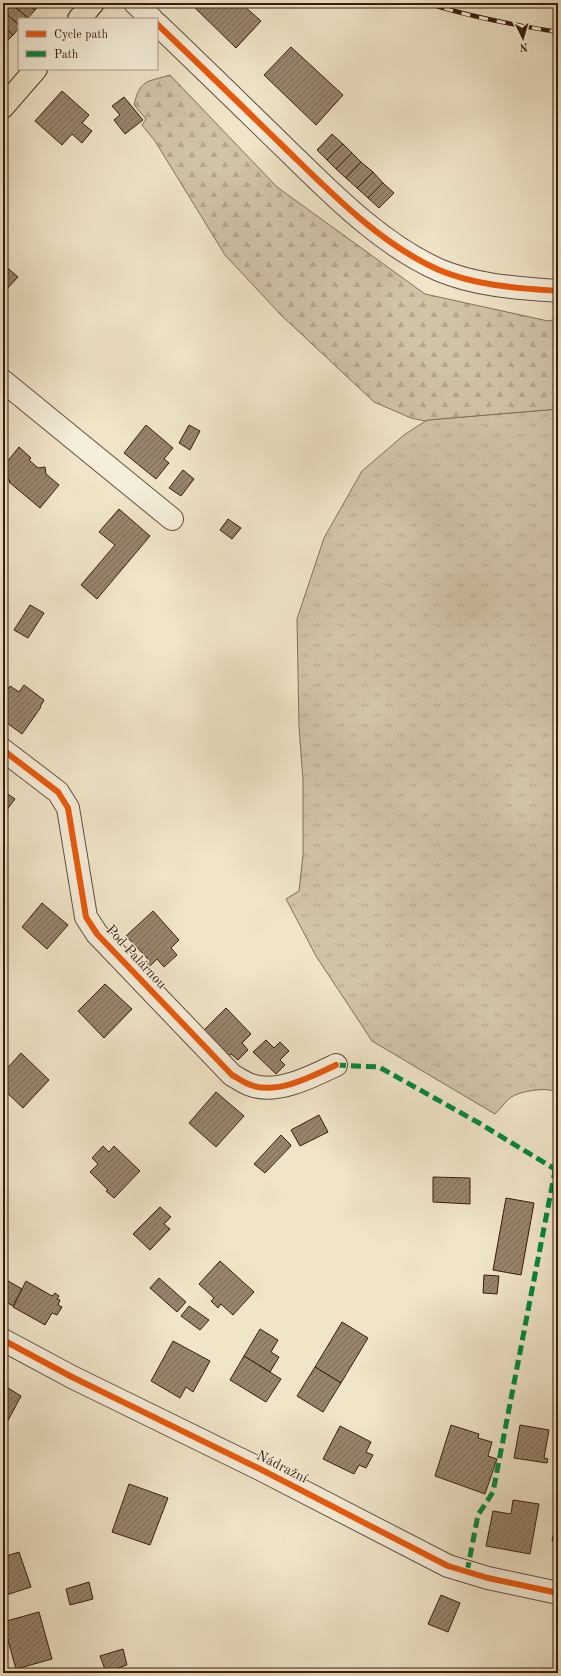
<svg xmlns="http://www.w3.org/2000/svg" width="561" height="1676" viewBox="0 0 561 1676" font-family="'Old Standard TT',serif">
  <style>
    .grass { fill: url(#grass-tufts); stroke: #84705a }
    .forest { fill: url(#forest-firs); stroke: #84705a }
    .building { fill: url(#building-hatch); stroke: #381c0d }
    .lines { fill: none; stroke-linecap: round; stroke-linejoin: round }
    .minor-casing { stroke: #664e3c; stroke-width: 24 }
    .major-casing { stroke: #381c0d; stroke-width: 24 }
    .minor { stroke: #f5eedb; stroke-width: 22 }
    .major { stroke: #f0e5c8; stroke-width: 22 }
    .rail-casing { stroke: #381c0d; stroke-width: 4.5 }
    .rail { stroke: #f5eedb; stroke-width: 3; stroke-dasharray: 9; stroke-linecap: butt }
    .quiet { stroke: #00873e; stroke-width: 5; stroke-dasharray: 10 5; stroke-linecap: butt }
    .cycleway-casing { stroke: #f5eedb; stroke-width: 8 }
    .cycleway { stroke: #e8590c; stroke-width: 6 }
    .labels { text-anchor: middle; dominant-baseline: central; stroke-width: 3; stroke-linejoin: round; paint-order: stroke }
    .street-label { font-size: 14px; fill: #381c0d; stroke: #f5eedb }
  </style>
  <defs>
    <pattern id="grass-tufts" width="24" height="20" patternUnits="userSpaceOnUse"><rect width="24" height="20" fill="#d1c3a8"/><path d="M3 7l-1-3M5 7V3M7 7l1-3M15 17l-1-3M17 17v-4M19 17l1-3" fill="none" stroke="#b4a78f"/></pattern>
    <pattern id="forest-firs" width="22" height="20" patternUnits="userSpaceOnUse"><rect width="22" height="20" fill="#d1c3a8"/><path d="M5 1l3.5 6h-7zM16 11l3.5 6h-7z" fill="#b4a78f"/></pattern>
    <pattern id="building-hatch" width="6" height="6" patternUnits="userSpaceOnUse"><rect width="6" height="6" fill="#98856e"/><path d="M-1 1l2-2M0 6l6-6M5 7l2-2" fill="none" stroke="#7d6c59"/></pattern>
  </defs>
  <rect width="100%" height="100%" fill="#f0e5c8"/>
  <filter id="stains"><feTurbulence type="fractalNoise" baseFrequency=".005" numOctaves="4"/><feColorMatrix values="0 0 0 0 .2 0 0 0 0 .09 0 0 0 0 .02 0 0 0 .5 -.17"/></filter>
  <radialGradient id="worn" r=".72"><stop offset=".6" stop-color="#630" stop-opacity="0"/><stop offset="1" stop-color="#630" stop-opacity=".3"/></radialGradient>
  <path class="grass" d="M 558,409 L 558,1093 C 549,1086 519,1091 510,1098 C 504,1103 500,1109 495,1114 L 372,1041 L 316,956 L 286,899 L 299,891 L 303,855 L 303,780 L 299,727 L 297,619 L 324,538 L 362,471 L 404,435 L 427,420 Z"/>
  <path class="forest" d="M 170,75 L 277,187 L 425,294 L 548,321 L 558,319 L 558,409 L 428,420 L 425,421 L 411,418 L 374,402 L 280,314 L 225,255 L 155,141 L 142,125 L 146,119 L 134,105 C 140,79 147,82 170,75 Z"/>
  <g class="building">
    <polygon points="10,3 28,18 19,19 19,25 3,11"/>
    <polygon points="11,3 27,3 35,10 28,18"/>
    <polygon points="27,3 42,3 35,10"/>
    <polygon points="190,3 247,3 244,6 261,21 236,48"/>
    <polygon points="3,11 19,25 19,28 13,35 3,26"/>
    <polygon points="3,26 13,35 5,43 3,40"/>
    <polygon points="291,47 343,95 316,125 264,75"/>
    <polygon points="62,91 89,115 82,123 92,131 82,143 72,134 62,145 35,121"/>
    <polygon points="124,97 143,120 125,134 114,120 120,115 112,106"/>
    <polygon points="332,134 343,144 327,160 317,150"/>
    <polygon points="343,144 352,153 336,169 327,160"/>
    <polygon points="352,153 361,162 346,178 336,169"/>
    <polygon points="361,162 373,172 357,188 346,178"/>
    <polygon points="373,172 383,183 368,198 357,188"/>
    <polygon points="383,183 394,193 379,208 368,198"/>
    <polygon points="3,264 18,277 4,292 3,292"/>
    <polygon points="146,425 173,448 164,459 169,463 156,479 124,453"/>
    <polygon points="189,425 200,431 190,450 179,443"/>
    <polygon points="19,447 31,458 29,460 38,468 45,467 46,474 59,485 40,508 9,482 10,481 3,475 3,467"/>
    <polygon points="183,470 194,479 181,496 169,488"/>
    <polygon points="119,509 150,536 97,599 81,585 115,545 99,532"/>
    <polygon points="228,519 241,528 232,539 220,530"/>
    <polygon points="30,605 44,613 28,638 14,630"/>
    <polygon points="24,685 44,700 40,707 41,707 22,734 3,720 3,696 10,686 19,692"/>
    <polygon points="3,791 15,799 3,815"/>
    <polygon points="42,903 68,925 47,949 22,927"/>
    <polygon points="153,911 179,940 171,948 177,955 164,967 157,959 149,967 145,962 148,959 126,936"/>
    <polygon points="105,984 132,1009 104,1038 78,1011"/>
    <polygon points="226,1008 251,1034 242,1043 248,1050 238,1060 231,1054 227,1058 202,1032"/>
    <polygon points="266,1040 274,1048 280,1042 289,1051 280,1060 285,1065 276,1074 253,1052"/>
    <polygon points="21,1053 49,1080 23,1108 3,1089 3,1073"/>
    <polygon points="216,1092 244,1116 216,1147 189,1123"/>
    <polygon points="319,1115 328,1132 300,1146 291,1130"/>
    <polygon points="281,1135 291,1145 290,1147 265,1173 254,1164"/>
    <polygon points="103,1146 109,1152 114,1146 140,1171 114,1198 106,1191 108,1190 90,1172 98,1164 92,1158"/>
    <polygon points="433,1177 470,1178 470,1204 433,1202"/>
    <polygon points="506,1198 534,1203 521,1275 493,1270"/>
    <polygon points="160,1207 171,1217 164,1224 170,1229 150,1250 133,1234"/>
    <polygon points="220,1261 254,1292 233,1315 221,1304 218,1308 211,1301 214,1298 199,1284"/>
    <polygon points="484,1275 499,1276 497,1294 483,1293"/>
    <polygon points="3,1278 22,1289 13,1306 3,1300"/>
    <polygon points="159,1278 186,1302 177,1312 150,1288"/>
    <polygon points="26,1281 52,1296 55,1293 59,1296 57,1299 60,1300 58,1305 62,1307 57,1315 52,1313 45,1325 13,1307"/>
    <polygon points="189,1306 209,1320 200,1330 181,1316"/>
    <polygon points="342,1322 368,1338 341,1383 315,1367"/>
    <polygon points="260,1329 278,1340 271,1352 279,1357 270,1372 244,1356"/>
    <polygon points="173,1341 210,1361 193,1392 186,1387 180,1398 151,1381"/>
    <polygon points="244,1356 281,1379 266,1402 230,1380"/>
    <polygon points="315,1367 341,1383 323,1412 297,1396"/>
    <polygon points="3,1385 21,1396 3,1430"/>
    <polygon points="451,1425 479,1434 478,1438 492,1442 488,1456 497,1459 485,1494 435,1476"/>
    <polygon points="520,1425 549,1430 544,1458 548,1459 547,1463 514,1458"/>
    <polygon points="340,1426 371,1442 366,1452 373,1455 366,1468 359,1465 354,1474 323,1459"/>
    <polygon points="129,1484 168,1498 150,1545 112,1532"/>
    <polygon points="513,1500 539,1504 530,1554 486,1546 493,1511 511,1514"/>
    <polygon points="558,1510 558,1543 552,1541"/>
    <polygon points="19,1552 31,1587 3,1596 3,1557"/>
    <polygon points="89,1582 93,1599 70,1605 66,1589"/>
    <polygon points="441,1595 460,1603 448,1632 428,1624"/>
    <polygon points="39,1612 52,1659 16,1669 3,1622"/>
    <polygon points="123,1649 127,1665 106,1672 100,1656"/>
  </g>
  <g class="lines">
    <g class="minor-casing">
      <g id="minor">
        <polyline points="135,3 152,19"/>
        <path d="M 157,24 C 201,66 244,108 288,151 C 332,194 382,245 439,270 C 477,286 518,288 558,291"/>
        <polyline points="3,381 172,519"/>
        <path d="M 3,750 L 58,792 L 68,808 L 86,917 L 97,934 L 232,1075 C 238,1078 244,1083 251,1085 C 277,1095 313,1076 336,1065"/>
        <polyline points="3,1340 72,1377 260,1469 448,1566 488,1578 558,1593"/>
      </g>
    </g>
    <g class="major-casing">
      <g id="major">
        <polyline points="79,19 93,3"/>
        <polyline points="3,107 36,69"/>
      </g>
    </g>
    <use href="#minor" class="minor"/>
    <use href="#major" class="major"/>
    <g class="rail-casing">
      <path id="rail" d="M 427,3 C 470,17 514,25 558,32"/>
    </g>
    <use href="#rail" class="rail"/>
    <g class="quiet">
      <polyline points="336,1065 379,1067 479,1123 558,1171"/>
      <polyline points="467,1572 478,1515 493,1492 555,1171"/>
    </g>
    <g class="cycleway-casing">
      <g id="cycleway">
        <path d="M 157,24 C 201,66 244,108 288,151 C 332,194 382,245 439,270 C 477,286 518,288 558,291"/>
        <path d="M 3,750 L 58,792 L 68,808 L 86,917 L 97,934 L 232,1075 C 238,1078 244,1083 251,1085 C 277,1095 313,1076 336,1065"/>
        <polyline points="3,1340 72,1377 260,1469 448,1566 488,1578 558,1593"/>
      </g>
    </g>
    <use href="#cycleway" class="cycleway"/>
  </g>
  <g class="labels">
    <g class="street-label">
      <text transform="translate(136 957) rotate(47)">Pod Palárnou</text>
      <text transform="translate(282 1467) rotate(27)">Nádražní</text>
    </g>
  </g>
  <rect width="561" height="1676" fill="none" stroke="#f0e5c8" stroke-width="16"/>
  <rect x="4" y="4" width="553" height="1668" fill="none" stroke="#381c0d" stroke-width="2"/>
  <rect x="8" y="8" width="545" height="1660" fill="none" stroke="#381c0d"/>
  <rect x="18" y="18" width="140" height="52" fill="#f5eedb" stroke="#a99a89"/>
  <rect x="26" y="31" width="20" height="6" fill="#e8590c" stroke="#a99a89"/>
  <text x="54" y="38" font-size="12" fill="#381c0d">Cycle path</text>
  <rect x="26" y="51" width="20" height="6" fill="#00873e" stroke="#a99a89"/>
  <text x="54" y="58" font-size="12" fill="#381c0d">Path</text>
  <g transform="translate(523 38) rotate(175)" stroke="#f5eedb" stroke-width="3" paint-order="stroke">
  <path d="M0-3L7 15L0 10L-7 15Z" fill="#381c0d"/>
  <text y="-6" font-size="11" font-weight="bold" text-anchor="middle" fill="#381c0d">N</text>
  </g>
  <rect width="100%" height="100%" filter="url(#stains)"/>
  <rect width="100%" height="100%" fill="url(#worn)"/>
</svg>
